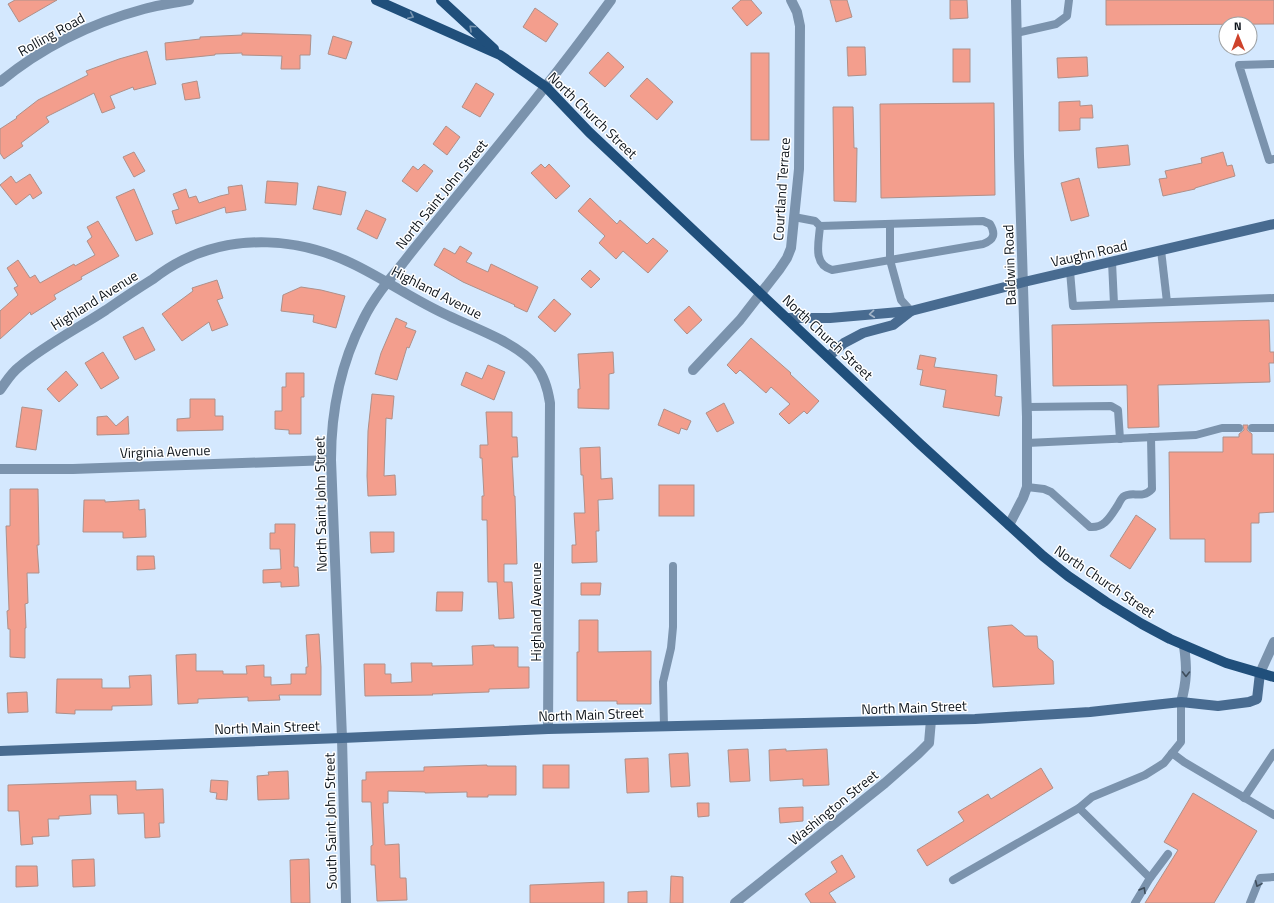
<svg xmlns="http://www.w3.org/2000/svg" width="1274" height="903" viewBox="0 0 1274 903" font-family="'Titillium Web',sans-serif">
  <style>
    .building { fill: #f39e8d; stroke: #ae908a }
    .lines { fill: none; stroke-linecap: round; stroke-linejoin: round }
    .lane { stroke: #7b93ad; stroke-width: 8 }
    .street { stroke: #7b93ad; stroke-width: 10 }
    .secondary { stroke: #486b90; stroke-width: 10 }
    .primary { stroke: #204f7b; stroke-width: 10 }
    .oneway { stroke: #7995b0 }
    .oneway2 { stroke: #a4b5c8 }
    .oneway3 { stroke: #3e4d5c }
    .labels { text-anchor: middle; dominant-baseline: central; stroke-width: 3; stroke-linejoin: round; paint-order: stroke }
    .street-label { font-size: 14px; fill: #0c131a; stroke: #fff }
  </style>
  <rect width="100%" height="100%" fill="#d4e8fe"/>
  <g class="building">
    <polygon points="15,0 57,0 19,22 8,4"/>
    <polygon points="741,0 751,0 762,13 747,26 732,8"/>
    <polygon points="830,0 847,0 852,17 836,22"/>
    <polygon points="950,0 967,0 968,18 950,19"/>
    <polygon points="1106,0 1274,0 1274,24 1106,25"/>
    <polygon points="535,8 558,24 546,42 523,27"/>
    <polygon points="242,33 311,35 310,55 300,55 300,69 281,69 282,56 242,55 242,53 215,54 215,55 166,60 165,43 200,39 200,37 242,35"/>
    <polygon points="333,36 352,42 346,59 328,54"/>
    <polygon points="847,47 865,47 866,75 848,76"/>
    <rect x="953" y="49" width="17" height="33"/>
    <polygon points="147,51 156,84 134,90 133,87 110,96 115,108 102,113 94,93 46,117 49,122 21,143 23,146 4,159 0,153 0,129 17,118 16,117 38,100 88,75 86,71 119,59"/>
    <polygon points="608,52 624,67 605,87 589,73"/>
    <rect x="751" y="53" width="18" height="87"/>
    <polygon points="1087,57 1088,76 1058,78 1057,58"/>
    <polygon points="647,78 673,102 657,120 630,96"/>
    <polygon points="197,81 200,98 185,100 182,84"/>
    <polygon points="476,83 494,94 480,117 462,107"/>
    <polygon points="1080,101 1080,106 1092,105 1093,118 1080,118 1080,130 1059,131 1059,102"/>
    <polygon points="994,103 995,195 881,198 880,104"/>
    <polygon points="833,107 853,107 854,148 857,148 856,202 834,201"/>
    <polygon points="446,126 460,137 447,155 433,144"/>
    <polygon points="1128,145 1130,165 1098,168 1096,148"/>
    <polygon points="134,152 145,171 134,177 123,157"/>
    <polygon points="1223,152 1227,166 1232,165 1235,176 1195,188 1195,189 1163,196 1159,179 1167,178 1165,171 1202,163 1201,158"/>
    <polygon points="424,164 433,171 417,192 402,181 413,166 418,170"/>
    <polygon points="541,164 545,168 549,164 570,186 556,199 531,173"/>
    <polygon points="30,174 42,193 33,199 30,194 16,205 0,185 11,176 16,183"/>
    <polygon points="1079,178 1089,216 1071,221 1061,183"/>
    <polygon points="267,181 298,183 296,205 265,203"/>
    <polygon points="242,185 246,210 226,213 225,207 176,224 172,211 179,209 173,194 186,189 189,198 196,196 199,203 220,196 229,194 228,187"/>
    <polygon points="318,186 346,192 341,215 313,209"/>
    <polygon points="134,189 153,234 136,241 116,197"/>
    <polygon points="590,198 617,224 620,220 647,244 653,238 668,251 648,273 623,251 616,259 599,243 605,236 578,211"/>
    <polygon points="366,210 386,219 377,239 357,229"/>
    <polygon points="98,221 119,256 81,277 82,279 54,295 56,299 31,315 30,312 0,339 0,311 18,295 14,288 18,286 7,268 18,260 30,278 35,275 40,283 74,264 75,266 95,255 87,241 92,237 87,227"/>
    <polygon points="460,246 472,253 466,262 488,272 491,264 538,287 527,312 514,306 515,305 463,282 434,265 444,248 455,254"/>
    <polygon points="590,270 600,279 591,288 581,279"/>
    <polygon points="217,280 223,298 217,300 228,325 212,331 209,322 182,341 162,314 193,291 192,288"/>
    <polygon points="301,287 321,290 345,296 336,328 313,322 314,315 281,311 283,295"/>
    <polygon points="554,299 571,314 555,332 538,317"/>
    <polygon points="689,306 702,320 687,334 674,320"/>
    <polygon points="396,318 407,323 405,327 416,331 409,348 407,347 397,380 375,374 381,353"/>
    <polygon points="1269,320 1270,352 1274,352 1274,363 1269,363 1270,382 1158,385 1159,427 1128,428 1127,385 1053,386 1052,325"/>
    <polygon points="143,327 155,350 135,360 123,337"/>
    <polygon points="751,338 791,373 790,374 819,401 807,414 804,411 789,424 779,414 790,404 771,387 766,393 740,370 736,374 727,365"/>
    <polygon points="103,352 119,378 101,389 85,363"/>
    <polygon points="613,352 614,373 609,374 609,409 578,408 578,389 580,389 578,354"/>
    <polygon points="920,355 936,358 934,367 997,375 995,396 1002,397 999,416 943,407 946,390 920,385 923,370 917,369"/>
    <polygon points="488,365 505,372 494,400 461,385 466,372 482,379"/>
    <polygon points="66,371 78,385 59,402 47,389"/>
    <polygon points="286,373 304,373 304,397 301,397 301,434 289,434 289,430 275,429 275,411 282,411 282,387 286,387"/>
    <polygon points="372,394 394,396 392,419 386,418 384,476 395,475 396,495 368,496 367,476 368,431"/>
    <polygon points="190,399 215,399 215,416 223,416 223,430 177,431 177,419 190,418"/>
    <polygon points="724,403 734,423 717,432 706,413"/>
    <polygon points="22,407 42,410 36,450 16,447"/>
    <polygon points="664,409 691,421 687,430 681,428 679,434 658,425"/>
    <polygon points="486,412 512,412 512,437 517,437 518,457 512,457 514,496 515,496 517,564 504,564 504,582 512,582 514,618 499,619 497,582 488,582 487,520 482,520 482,496 484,496 482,458 480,458 480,445 488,445"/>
    <polygon points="107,416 116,426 128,416 129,434 97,435 97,417"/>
    <polygon points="1243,425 1248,425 1247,430 1252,434 1252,454 1274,454 1274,512 1259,513 1259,523 1251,523 1251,562 1205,562 1205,539 1170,539 1169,452 1223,452 1223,437 1239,437 1239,434 1244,430"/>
    <polygon points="600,447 601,479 612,478 613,499 598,500 599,531 596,531 597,562 572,563 572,545 576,545 574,513 585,513 583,475 581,475 580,448"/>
    <rect x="659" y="485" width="35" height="31"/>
    <polygon points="10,489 38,489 39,545 37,545 39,573 27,573 28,603 25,604 26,628 25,628 25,658 10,657 10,629 8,629 7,611 9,610 6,526 10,526"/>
    <polygon points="84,500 105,500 105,502 139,500 139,510 145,509 146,537 123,538 123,532 83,532"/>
    <polygon points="1136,515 1156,529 1130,569 1110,556"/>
    <polygon points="275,524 295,524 294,567 298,567 299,586 281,587 281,582 263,583 263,570 281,569 280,549 270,549 270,533 275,533"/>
    <polygon points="370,532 394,532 394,552 371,553"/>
    <polygon points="137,556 154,556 155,569 137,570"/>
    <polygon points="581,583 601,583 600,595 581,595"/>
    <polygon points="437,592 463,592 462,611 436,611"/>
    <polygon points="579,620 598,620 598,652 651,651 651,704 617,704 617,701 577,701 577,652 579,652"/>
    <polygon points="1012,625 1025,636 1037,636 1038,648 1053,661 1054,684 993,687 988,627"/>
    <polygon points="319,634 321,667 321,695 279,695 280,700 248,701 248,697 198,699 198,703 178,704 176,655 196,654 196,671 223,671 223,674 247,674 246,666 264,665 264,677 271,677 271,685 291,684 291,674 306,674 306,667 308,667 306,635"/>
    <polygon points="494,645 494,647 518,647 518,667 529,667 529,688 489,689 489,692 432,694 433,695 365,696 364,664 385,664 385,674 391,674 391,683 412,682 411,663 432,663 432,666 473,665 472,646"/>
    <polygon points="151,675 152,705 112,706 112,710 75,710 75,714 56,713 57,679 102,679 102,688 130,688 129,676"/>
    <polygon points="27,692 28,712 8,713 7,693"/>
    <polygon points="748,749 750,781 730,782 728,750"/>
    <polygon points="786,749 786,751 827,749 829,785 803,786 803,779 770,781 769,750"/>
    <polygon points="688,753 690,786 671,787 669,754"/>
    <polygon points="648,758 649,792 627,793 625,759"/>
    <polygon points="487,765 487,766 516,766 516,795 488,795 488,797 467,797 467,792 425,793 425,792 388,791 388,803 383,803 385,845 399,844 400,878 406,878 407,900 377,901 375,865 371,865 371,846 373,845 371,802 362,802 362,780 366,780 366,772 424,771 424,767"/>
    <rect x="543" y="765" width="26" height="23"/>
    <polygon points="1041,768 1053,788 927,866 917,850 964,821 958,812 988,794 991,799"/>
    <polygon points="288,771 289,799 258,800 257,776 269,775 268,772"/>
    <polygon points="211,780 228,781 227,800 216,799 217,793 210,792"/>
    <polygon points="136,781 136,790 163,789 164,823 159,823 160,837 145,838 144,813 118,814 117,795 90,795 91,814 59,816 59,819 48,819 49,836 32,837 33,844 21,845 19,811 8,811 8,785"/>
    <polygon points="1193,793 1257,831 1214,903 1145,903 1178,850 1164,842"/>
    <polygon points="697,803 709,803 709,816 698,817"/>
    <polygon points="803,807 803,821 780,823 779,808"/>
    <polygon points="842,855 855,877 829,893 836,903 811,903 805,894 837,872 831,862"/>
    <polygon points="94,859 95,886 73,887 72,860"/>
    <polygon points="309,859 310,903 291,903 290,860"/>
    <polygon points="16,866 37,866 38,886 16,887"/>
    <polygon points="671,876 683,877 683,903 670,903"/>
    <polygon points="604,882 604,903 530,903 530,885"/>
    <polygon points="647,891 647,903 628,903 628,892"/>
  </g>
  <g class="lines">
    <g class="lane">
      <polyline points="1016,33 1056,24 1067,16 1069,0"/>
      <polyline points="1274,64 1239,65 1269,160 1274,159"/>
      <path d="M 794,217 L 815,221 L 820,226 L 983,221 L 990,224 C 996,234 994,240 983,244 L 832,270 C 812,264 819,242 820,226"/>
      <polyline points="890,224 890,260 901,300 911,311"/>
      <polyline points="1161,250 1167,302"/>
      <polyline points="1112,262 1114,304"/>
      <polyline points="1070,271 1073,306 1274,298"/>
      <polyline points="1027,407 1111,406 1118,410 1120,439"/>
      <polyline points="1252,428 1274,428"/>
      <polyline points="1027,443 1196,435 1222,428 1239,428"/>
      <path d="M 1027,487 L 1044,489 L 1051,492 L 1090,527 C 1105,528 1110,517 1118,505 C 1119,503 1121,499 1123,497 C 1132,490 1142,500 1152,489 L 1151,437"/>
      <polyline points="664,727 663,682 671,648 673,627 673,566"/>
      <polyline points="1172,753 1184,762 1274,815"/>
      <polyline points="1244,798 1274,753"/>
      <polyline points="1150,878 1079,808 1092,797 1145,775 1164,763 1181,742 1181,702"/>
      <polyline points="953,880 1079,808"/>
      <polyline points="1135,903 1150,878 1168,854"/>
      <polyline points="1250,903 1260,878 1274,877"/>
    </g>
    <g class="street">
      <path d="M 0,82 C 41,48 92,23 144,9 C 158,5 174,3 189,0"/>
      <polyline points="693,370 740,320 779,270 787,258 791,248 799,169 800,26 797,12 791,0"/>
      <path d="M 0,390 C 6,382 11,373 19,367 C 45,345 77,329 106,310 C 122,299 137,289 153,279 C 162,272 173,265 183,260 C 236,234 299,238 351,263 C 385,279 415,301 449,316 C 476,329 518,343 536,366 C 545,377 548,390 550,403 L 548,729"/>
      <polyline points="0,469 73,469 331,460"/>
      <polyline points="1009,525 1023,498 1027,487 1027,417 1019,156 1016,0"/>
      <polyline points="1260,673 1274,642"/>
      <path d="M 1181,702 C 1187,681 1187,667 1184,646"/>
      <path d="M 346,903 L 342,738 L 331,460 C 331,411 341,363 363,320 C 373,299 388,281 403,263 C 419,242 436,222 452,202 C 507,135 561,69 611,0"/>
      <polyline points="735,903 885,783 918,754 929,743 931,720"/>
    </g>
    <g class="secondary">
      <polyline points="787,318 830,318 911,311 1024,282 1274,224"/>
      <polyline points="828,357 844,343 863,333 893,325 911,311"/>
      <polyline points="0,751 342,738 548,729 975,719 1090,712 1181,702 1218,706 1249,702 1257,699 1260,673"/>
    </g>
    <g class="primary">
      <polyline points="376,0 500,55 546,87 589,132 920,444 1043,556 1068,576 1106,602 1142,624 1170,639 1226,663 1274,677"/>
      <polyline points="441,0 494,49"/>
    </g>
  </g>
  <defs><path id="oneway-chevron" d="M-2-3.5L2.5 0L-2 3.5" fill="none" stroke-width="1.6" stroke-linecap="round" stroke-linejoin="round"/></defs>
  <g class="oneway">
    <use href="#oneway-chevron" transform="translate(411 16) rotate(24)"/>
    <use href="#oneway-chevron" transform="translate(472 28) rotate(-137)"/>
  </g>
  <use class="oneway2" href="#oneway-chevron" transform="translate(872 314) rotate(174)"/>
  <g class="oneway3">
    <use href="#oneway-chevron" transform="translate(1186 674) rotate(91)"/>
    <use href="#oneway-chevron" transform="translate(1258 884) rotate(114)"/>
    <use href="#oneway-chevron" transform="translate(1143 890) rotate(-60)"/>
  </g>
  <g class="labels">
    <g class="street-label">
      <text transform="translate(51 34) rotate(-29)">Rolling Road</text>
      <text transform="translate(593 115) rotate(44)">North Church Street</text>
      <text transform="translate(781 189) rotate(-86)">Courtland Terrace</text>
      <text transform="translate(441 194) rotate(-51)">North Saint John Street</text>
      <text transform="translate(1089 253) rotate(-13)">Vaughn Road</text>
      <text transform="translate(1009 265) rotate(-92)">Baldwin Road</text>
      <text transform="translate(437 292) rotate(27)">Highland Avenue</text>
      <text transform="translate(94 300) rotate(-32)">Highland Avenue</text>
      <text transform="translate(828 337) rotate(43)">North Church Street</text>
      <text transform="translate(165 451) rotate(-2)">Virginia Avenue</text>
      <text transform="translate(320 504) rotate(-91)">North Saint John Street</text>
      <text transform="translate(1105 581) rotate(34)">North Church Street</text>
      <text transform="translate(535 612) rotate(-90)">Highland Avenue</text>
      <text transform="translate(914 707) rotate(-2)">North Main Street</text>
      <text transform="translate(591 714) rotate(-2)">North Main Street</text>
      <text transform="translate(267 727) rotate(-2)">North Main Street</text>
      <text transform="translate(833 807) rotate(-39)">Washington Street</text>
      <text transform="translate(330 821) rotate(-91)">South Saint John Street</text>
    </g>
  </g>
  <g transform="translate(1238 36) rotate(359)"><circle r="19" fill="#ffffff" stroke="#9ea1a3"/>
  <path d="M0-3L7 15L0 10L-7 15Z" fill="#ce422b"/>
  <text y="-6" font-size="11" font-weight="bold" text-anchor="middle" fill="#0c131a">N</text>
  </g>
</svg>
